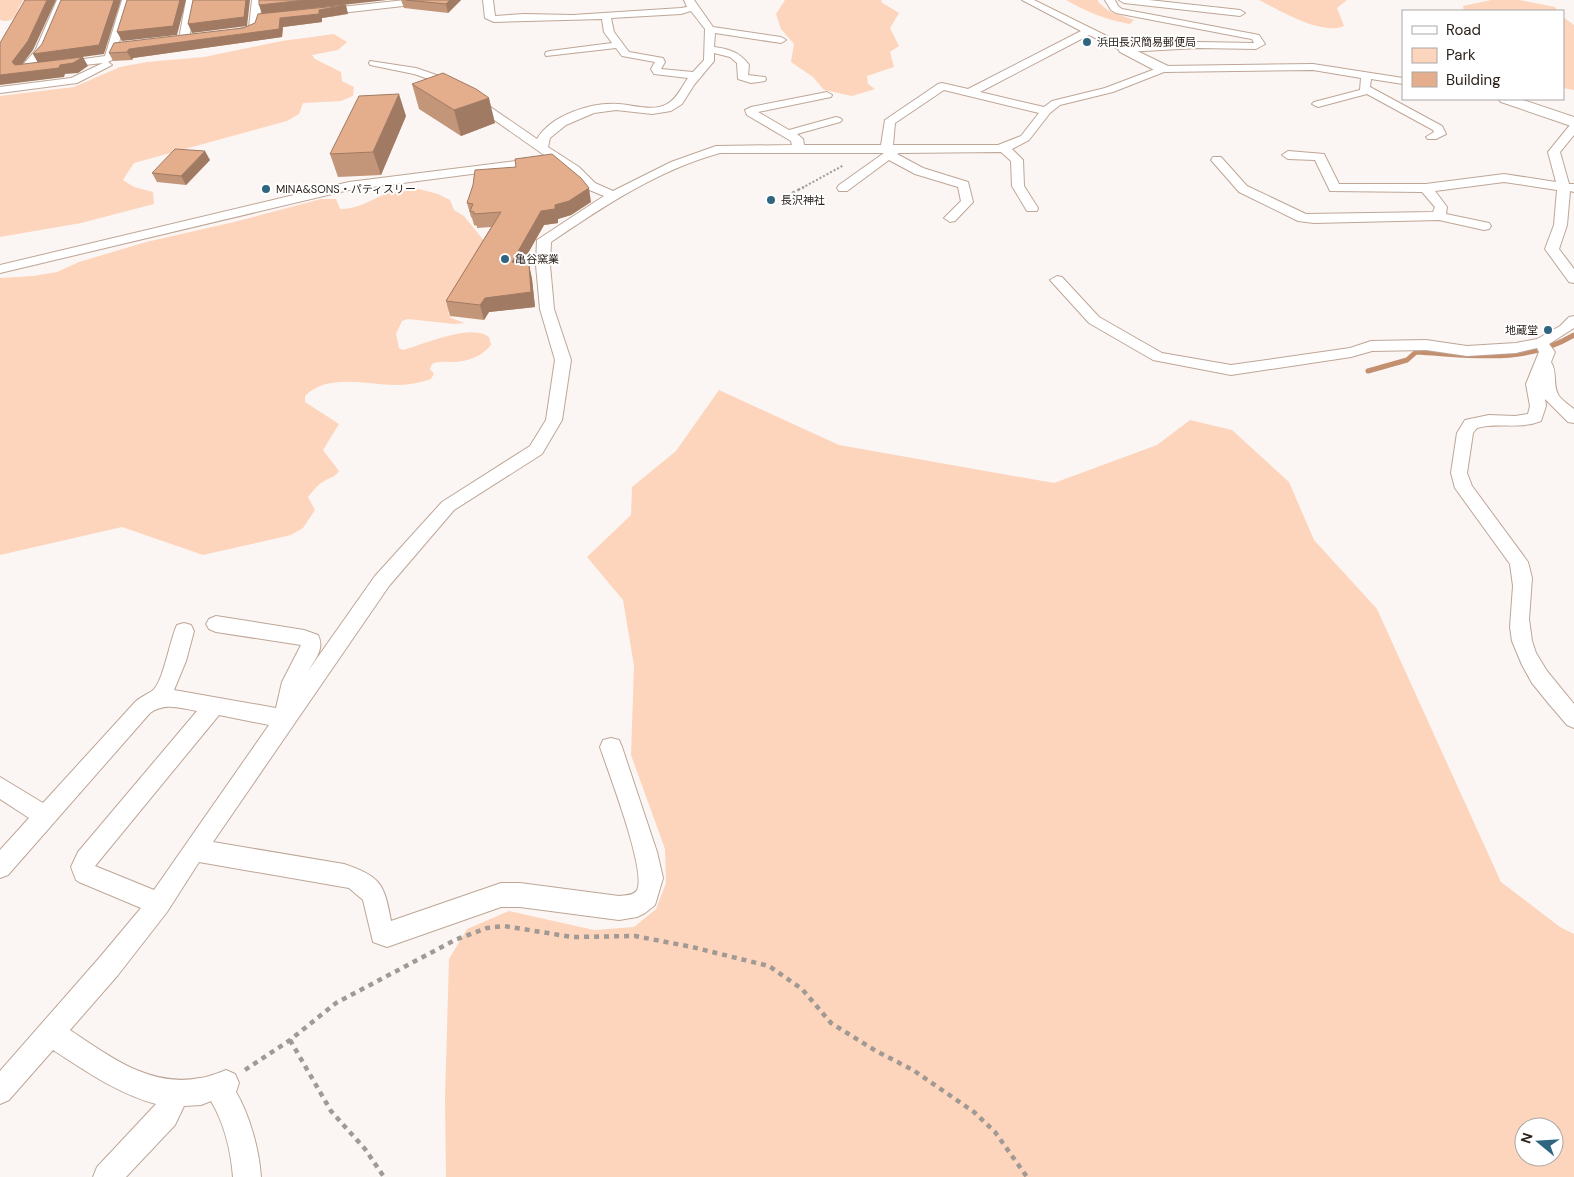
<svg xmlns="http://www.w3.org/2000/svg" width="1574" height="1177" viewBox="0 0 1574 1177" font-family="'DM Sans','Noto Sans JP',sans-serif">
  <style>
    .green { fill: #fdd5bc; fill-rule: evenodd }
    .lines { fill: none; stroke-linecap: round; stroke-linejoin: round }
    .stream { stroke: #c38f6f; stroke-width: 5 }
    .street-casing { stroke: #bea697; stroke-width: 2 }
    .secondary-casing { stroke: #bea697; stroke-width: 2 }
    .path-far2 { stroke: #a09994; stroke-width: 2; stroke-dasharray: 2 2; stroke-linecap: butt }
    .path-far1 { stroke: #a09994; stroke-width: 2.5; stroke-dasharray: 3 3; stroke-linecap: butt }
    .path { stroke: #a09994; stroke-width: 4.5; stroke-dasharray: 5 5; stroke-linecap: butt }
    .street { fill: #fff; fill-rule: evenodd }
    .secondary { fill: #fff; fill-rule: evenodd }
    .wall { fill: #c49679 }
    .shaded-wall { fill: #a07a63 }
    .building { fill: #e4ae8d; stroke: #a07a63 }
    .poi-dot { fill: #2f6581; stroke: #fff; stroke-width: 2 }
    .labels { text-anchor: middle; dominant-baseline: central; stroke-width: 4; stroke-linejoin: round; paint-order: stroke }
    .far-poi-label { font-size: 11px; fill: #2d231d; stroke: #fff; text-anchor: start }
  </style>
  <rect width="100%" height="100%" fill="#fbf6f3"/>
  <g class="green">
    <path d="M 0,0 L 24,0 C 15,9 18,25 0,20 Z"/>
    <polygon points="785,0 882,0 881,2 899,13 890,28 899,46 890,52 894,67 867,76 868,84 875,89 852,96 824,90 813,77 791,62 794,44 781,29 776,14"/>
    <path d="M 1066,0 L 1098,0 L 1098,2 L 1109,11 L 1134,20 L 1130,24 C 1106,20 1087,12 1066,0 Z"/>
    <path d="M 1259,0 L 1347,0 L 1337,8 L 1344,26 C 1322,36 1280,11 1259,0 Z"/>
    <polygon points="1491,0 1519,0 1555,7 1558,11 1464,11 1463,6"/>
    <polygon points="1563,17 1574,25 1574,90 1563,88"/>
    <polygon points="334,34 347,42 338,50 312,55 315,59 341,72 342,81 354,87 353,96 341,101 303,103 299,114 287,121 134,163 123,180 134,187 153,192 154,204 81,223 0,237 0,96 74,87 120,67 147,62 204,57 282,41"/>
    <path d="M 415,188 L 438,194 L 450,200 L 454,210 L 464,216 L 485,242 L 480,261 L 448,313 L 451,318 L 465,323 L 454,324 L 408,319 L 402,321 L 396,334 L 399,348 L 403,350 C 425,344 471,323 489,337 L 491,345 C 481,357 467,362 452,362 C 444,362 439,361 432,364 L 430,369 L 434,374 L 431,379 C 419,383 408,385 396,385 C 367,385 328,373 305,396 L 305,402 L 339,424 L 323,450 L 339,471 C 335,477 331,477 326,480 C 318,484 313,491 308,497 L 315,510 L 303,528 L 291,535 L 203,555 L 122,527 L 0,555 L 0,278 L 33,276 L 57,272 L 79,262 L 146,242 L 234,222 L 321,199 L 336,199 L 340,209 C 357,210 372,199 388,193 C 397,190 406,189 415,188 Z"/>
    <path d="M 719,390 L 839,445 L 1054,483 L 1157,445 L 1190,420 L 1232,430 L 1289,482 L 1314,540 L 1377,609 L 1501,882 L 1560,927 L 1574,934 L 1574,1177 L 446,1177 L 445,1100 L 449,959 L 467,929 L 509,911 L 594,930 L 634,927 L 656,909 L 666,883 L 665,849 L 631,755 L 634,666 L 623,600 L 587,557 L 631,515 L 632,487 L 676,451 ZM 1524,1127 L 1554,1127 L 1554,1157 L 1524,1157 Z"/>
  </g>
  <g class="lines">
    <path class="stream" d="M 1368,371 L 1407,360 L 1416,352 C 1471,355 1524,365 1574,335"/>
    <g class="street-casing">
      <g id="street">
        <polygon points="57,0 67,0 45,52 34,66 105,56 122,0 132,0 114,59 108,62 112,65 77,83 0,93 0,87 71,78 103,63 20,72 19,70 20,68 35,51"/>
        <polygon points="186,0 196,0 189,39 184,42 179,39"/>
        <polygon points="252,0 262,0 259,28 250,34 230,35 230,31 249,27"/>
        <polygon points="405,0 435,0 430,3 323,15 318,12 323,9"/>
        <path d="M 483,0 L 493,0 L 495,16 L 524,14 L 573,15 L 681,8 L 687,7 L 684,0 L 694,0 L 713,27 L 781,37 L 786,40 L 781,43 L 715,33 L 714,47 C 729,49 740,52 749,65 L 748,75 L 765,77 L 766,79 L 765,81 L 751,83 L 738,79 L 737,63 L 730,57 L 714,53 L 714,61 L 694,85 L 682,104 L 671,111 L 652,114 L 616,110 L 594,113 L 566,125 L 550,138 L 548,147 L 579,167 L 595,183 L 613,191 L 671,162 L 716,146 L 792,145 L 791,141 L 747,115 L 745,110 L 751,107 L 827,92 L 832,95 L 831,97 L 758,112 L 789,130 L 836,117 L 840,118 L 842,120 L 840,122 L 797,134 L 803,139 L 804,145 L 881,145 L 885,120 L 938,84 L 942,83 L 968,89 L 1081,31 L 1022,0 L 1034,0 L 1127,46 L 1198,42 L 1254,43 L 1252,39 L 1246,38 L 1116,13 L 1111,10 L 1105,0 L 1115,0 L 1118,6 L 1122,9 L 1259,35 L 1265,44 L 1256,49 L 1198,48 L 1125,52 L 1089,35 L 980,92 L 1044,107 L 1052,101 L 1105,88 L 1163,66 L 1313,64 L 1403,78 L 1403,84 L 1371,79 L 1370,87 L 1442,126 L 1446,134 L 1436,139 L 1428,139 L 1426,137 L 1434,132 L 1433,130 L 1367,94 L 1318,107 L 1312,104 L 1314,102 L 1360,90 L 1361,78 L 1313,70 L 1164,72 L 1113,92 L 1060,105 L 1050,113 L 1029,140 L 1012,149 L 1023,160 L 1024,186 L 1038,208 L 1037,211 L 1027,211 L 1012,186 L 1011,161 L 1001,152 L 899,153 L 897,154 L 923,168 L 968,182 L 973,202 L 955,221 L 950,222 L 944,218 L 961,201 L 958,187 L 915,174 L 889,160 L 847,191 L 839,191 L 837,188 L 839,185 L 884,153 L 720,153 C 658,170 604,206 551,242 L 550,265 L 554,309 L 571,360 L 562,420 L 542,454 L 454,510 L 389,586 L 213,842 L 344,864 C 381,877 384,883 391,921 L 501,883 L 520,883 L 619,896 C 625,895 634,896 637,890 C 647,872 608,771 600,747 L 603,740 L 611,738 L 619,740 L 622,747 L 657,852 L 663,878 L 655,905 L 645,913 L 637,917 L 619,920 L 520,907 L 501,907 L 387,947 L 373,942 L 363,900 L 349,888 L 199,862 L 167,912 L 118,975 L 70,1030 C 109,1056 150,1088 200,1078 C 209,1077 218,1073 226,1070 L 235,1074 L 239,1083 L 236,1092 C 250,1116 259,1149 261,1177 L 233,1177 C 231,1151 224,1123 211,1101 L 201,1105 L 184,1106 L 175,1125 L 126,1177 L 93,1177 L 97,1167 L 156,1104 C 118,1094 86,1071 53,1050 L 9,1100 L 0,1104 L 0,1071 L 100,957 L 141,908 L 79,882 L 76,880 L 71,867 L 78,852 L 197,711 C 180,708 165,702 150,713 L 8,875 L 0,878 L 0,850 L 29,818 L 0,799 L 0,777 L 43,803 L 136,701 C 141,697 147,694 152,691 C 163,684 170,639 177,625 L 184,623 L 191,625 L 194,631 L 186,661 L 174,690 L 276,708 L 282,682 L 301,645 L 216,632 L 209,629 L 206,624 L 209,619 L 216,616 L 304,630 L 318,635 C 325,649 315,659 308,671 L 375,576 L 442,502 L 530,446 L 546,420 L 555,360 L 540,309 L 536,265 L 537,240 L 604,196 L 587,189 L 571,173 L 556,163 L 349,190 L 0,273 L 0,265 L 349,182 L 547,157 L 443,84 L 414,74 L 370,65 L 369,63 L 370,61 L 416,68 L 451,80 L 537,139 C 551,115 592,102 618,104 C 634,105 653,112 667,104 C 677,99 682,86 688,78 L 654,74 L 651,69 L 655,62 L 622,56 L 616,48 L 546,56 L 545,54 L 546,52 L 550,51 L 612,43 L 604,32 L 602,19 L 494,22 L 485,18 ZM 691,11 L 705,29 L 704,60 L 693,72 L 661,69 L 665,62 L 663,58 L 629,52 L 614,32 L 611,18 L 681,14 ZM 944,90 L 1039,113 L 1021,136 L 998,145 L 893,145 L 895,123 ZM 219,715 L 269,725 L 154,890 L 95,866 Z"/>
        <polygon points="1119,0 1149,0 1240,10 1245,13 1240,16 1124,3"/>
        <polygon points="1574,124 1574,135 1560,152 1569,184 1574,184 1574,192 1570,191 1567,225 1559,249 1574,269 1574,283 1569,282 1545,249 1554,225 1557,190 1504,182 1435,191 1447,207 1446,214 1489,223 1491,226 1489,229 1484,230 1439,220 1314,223 1298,221 1239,192 1211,160 1213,157 1221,157 1247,186 1306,214 1433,212 1435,207 1422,192 1330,191 1315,160 1288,159 1282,155 1288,151 1324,154 1339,184 1426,184 1504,174 1556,182 1548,152 1570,125"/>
        <path d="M 1057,276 L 1062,277 L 1099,317 L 1162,353 L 1231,365 L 1350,348 L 1371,341 L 1426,340 L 1467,346 L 1516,343 L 1537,339 L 1560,326 L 1569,317 L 1574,316 L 1574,328 L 1549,344 L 1555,352 L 1551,362 C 1558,373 1552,386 1559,396 C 1563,401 1569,405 1574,409 L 1574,423 L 1568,422 L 1545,399 L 1546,406 L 1541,421 C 1519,430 1498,422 1477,428 L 1473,433 L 1467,473 L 1472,486 L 1528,562 L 1532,578 L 1529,619 L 1532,641 L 1536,653 L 1547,671 L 1574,704 L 1574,728 L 1567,725 L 1549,704 L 1532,683 L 1522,665 L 1512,641 L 1510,627 L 1513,586 L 1510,564 L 1455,488 L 1451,473 L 1457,433 L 1465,420 L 1489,415 L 1515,416 L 1528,414 L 1530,406 L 1526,384 L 1539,352 L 1537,348 L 1516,353 L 1467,356 L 1426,350 L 1372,351 L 1351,357 L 1231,375 L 1153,360 L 1089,323 L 1050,280 Z"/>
      </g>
    </g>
    <g class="secondary-casing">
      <g id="secondary">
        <polygon points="1125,45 1168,66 1170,69 1168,72 1158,72 1120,52 1118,49 1120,46"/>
        <polygon points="1498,99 1520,99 1574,117 1574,127 1501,102"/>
      </g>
    </g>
    <polyline class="path-far2" points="802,188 844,165"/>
    <polyline class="path-far1" points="792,193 804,187"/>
    <g class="path">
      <polyline points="290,1040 331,1111 365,1149 384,1177"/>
      <polyline points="245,1070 290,1040 336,1003 455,940 487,928 504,926 572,937 635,936 692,947 769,966 802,989 831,1023 876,1051 913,1070 974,1112 995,1132 1027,1177"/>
    </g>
    <use href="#street" class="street"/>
    <use href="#secondary" class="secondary"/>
  </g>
  <g class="wall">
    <polygon points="401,0 461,0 448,13 404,8"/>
    <polygon points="348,14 322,18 322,22 283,27 282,37 133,58 132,60 113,61 109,53 243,28"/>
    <polygon points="412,84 495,123 461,136 419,109"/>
    <polygon points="406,116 381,175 338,177 330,154"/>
    <polygon points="210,160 186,185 157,182 152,173"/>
    <polygon points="591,202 571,215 558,219 558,223 544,225 522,264 529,265 532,279 535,307 489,312 484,320 450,316 446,301 491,227 477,228 477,226 474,225 472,218 471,217 467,203"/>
  </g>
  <g class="shaded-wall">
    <polygon points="47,0 56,0 33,50 17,71 12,62"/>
    <polygon points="114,0 121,0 104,54 38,63 33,54"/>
    <polygon points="180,0 186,0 177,35 122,41 117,32"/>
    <polygon points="246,0 250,0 247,26 192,33 188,24"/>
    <polygon points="305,0 387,0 262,14 259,5"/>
    <polygon points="450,0 461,0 448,13 446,4"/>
    <polygon points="346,5 348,14 322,18 322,22 283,27 282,37 133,58 132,60 127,52 129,49 279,29 280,18 319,10"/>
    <polygon points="83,57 88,66 78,73 65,74 64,77 0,85 0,75"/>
    <polygon points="399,94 406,116 381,175 373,152"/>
    <polygon points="489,98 495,123 461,136 454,110"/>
    <polygon points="205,151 210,160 186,185 181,176"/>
    <polygon points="589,188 591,202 571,215 558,219 558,223 544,225 515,276 512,262 541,211"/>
    <polygon points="529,265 532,279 535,307 489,312 484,320 480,305 485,298"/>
  </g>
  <g class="building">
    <polygon points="25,0 47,0 28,41 12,62 15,65 83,57 73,63 60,65 59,68 0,75 0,43"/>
    <polygon points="61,0 114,0 99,45 33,54 42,44"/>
    <polygon points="127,0 180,0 173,26 117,32"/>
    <polygon points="193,0 246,0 244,17 188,24"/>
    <polygon points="259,0 305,0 259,5"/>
    <polygon points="406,0 450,0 446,4"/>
    <polygon points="346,5 319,10 319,14 280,18 279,29 129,49 127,52 109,53 114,43 243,28 255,23 258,14"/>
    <polygon points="443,73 476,89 489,98 454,110 412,84"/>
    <polygon points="399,94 373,152 330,154 359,96"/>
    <polygon points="175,149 205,151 181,176 152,173"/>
    <polygon points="552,154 581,178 589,188 569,201 555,205 555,209 541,211 512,262 529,265 531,292 485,298 480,305 446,301 501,212 474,214 474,212 470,211 473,204 467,203 473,185 475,170 516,167 515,159"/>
  </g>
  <g class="poi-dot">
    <circle cx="1087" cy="42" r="5"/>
    <circle cx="266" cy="189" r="5"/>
    <circle cx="771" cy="200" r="5"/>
    <circle cx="505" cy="259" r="5"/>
    <circle cx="1548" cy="330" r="5"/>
  </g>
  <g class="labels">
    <g class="far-poi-label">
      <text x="1097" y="42">浜田長沢簡易郵便局</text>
      <text x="276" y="189">MINA&amp;SONS・パティスリー</text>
      <text x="781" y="200">長沢神社</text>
      <text x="515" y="259">亀谷窯業</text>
      <text x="1538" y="330" text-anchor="end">地蔵堂</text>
    </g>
  </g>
  <rect x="1402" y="10" width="162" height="90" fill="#ffffff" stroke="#aba7a5"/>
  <rect x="1412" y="26" width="25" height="8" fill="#ffffff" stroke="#aba7a5"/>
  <text x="1446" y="35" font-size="15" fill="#2d231d">Road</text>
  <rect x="1412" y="48" width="25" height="15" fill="#fdd5bc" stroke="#aba7a5"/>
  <text x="1446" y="60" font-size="15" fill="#2d231d">Park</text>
  <rect x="1412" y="72" width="25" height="15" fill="#e4ae8d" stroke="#aba7a5"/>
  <text x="1446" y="85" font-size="15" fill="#2d231d">Building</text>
  <g transform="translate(1539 1142) rotate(288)"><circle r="24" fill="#ffffff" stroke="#aba7a5"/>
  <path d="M0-4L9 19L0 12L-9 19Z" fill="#2f6581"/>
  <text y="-8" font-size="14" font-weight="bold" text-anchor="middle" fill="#2d231d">N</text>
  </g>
</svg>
